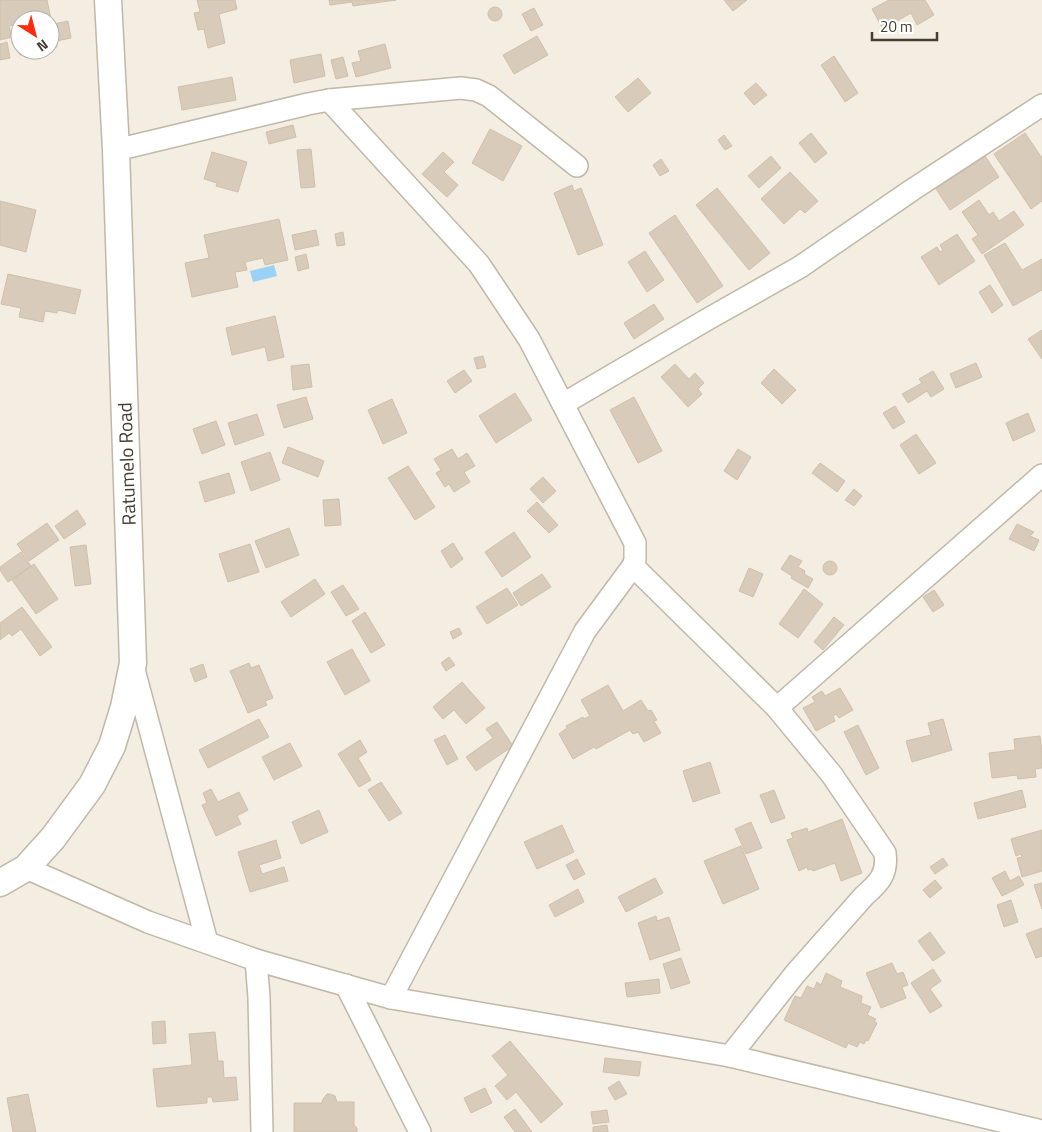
<svg xmlns="http://www.w3.org/2000/svg" width="1042" height="1132" viewBox="0 0 1042 1132" font-family="'Titillium Web',sans-serif">
  <style>
    .water { fill: #99d2f5 }
    .building { fill: #d8cbba; stroke: #d0c0aa }
    .lines { fill: none; stroke-linecap: round; stroke-linejoin: round }
    .minor-casing { stroke: #c1b8a7; stroke-width: 24 }
    .tertiary-casing { stroke: #c1b8a7; stroke-width: 29 }
    .minor { stroke: #fff; stroke-width: 21 }
    .tertiary { stroke: #fff; stroke-width: 26 }
    .labels { text-anchor: middle; dominant-baseline: central; stroke-width: 4; stroke-linejoin: round; paint-order: stroke }
    .street-label { font-size: 19px; fill: #443d32; stroke: #fff }
  </style>
  <rect width="100%" height="100%" fill="#f3ede2"/>
  <polygon class="water" points="274,265 277,276 253,282 250,271"/>
  <g class="building">
    <polygon points="3,0 47,0 57,47 50,48 50,20 20,20 20,50 43,50 20,55 13,25 9,26 12,37 0,40 0,1"/>
    <polygon points="197,0 235,0 237,9 219,14 225,43 208,48 204,29 198,30 194,13 200,12"/>
    <polygon points="329,0 396,0 353,6 352,2 330,5"/>
    <polygon points="724,0 747,0 733,11"/>
    <polygon points="889,0 925,0 934,15 917,25 911,13 883,29 872,9"/>
    <circle cx="495" cy="14" r="7"/>
    <polygon points="534,8 543,25 531,31 522,14"/>
    <polygon points="68,21 71,38 57,41 54,24"/>
    <polygon points="537,36 548,55 514,74 503,55"/>
    <polygon points="7,42 10,58 0,60 0,44"/>
    <polygon points="385,44 391,68 356,77 352,63 361,61 358,51"/>
    <polygon points="321,54 325,76 294,83 290,60"/>
    <polygon points="834,56 858,93 845,102 821,65"/>
    <polygon points="343,57 348,76 336,79 331,60"/>
    <polygon points="232,77 236,100 182,110 178,87"/>
    <polygon points="638,78 651,93 628,112 615,97"/>
    <polygon points="756,83 767,95 754,105 744,93"/>
    <polygon points="293,125 296,137 269,144 266,132"/>
    <polygon points="490,129 522,146 503,181 472,163"/>
    <polygon points="811,133 827,153 815,163 799,143"/>
    <polygon points="1025,133 1042,158 1042,201 1031,209 994,154"/>
    <polygon points="724,135 732,146 725,150 718,140"/>
    <polygon points="311,149 315,187 301,188 297,150"/>
    <polygon points="212,152 247,162 238,192 216,186 217,183 204,179"/>
    <polygon points="443,152 454,162 444,172 458,185 447,197 422,174"/>
    <polygon points="771,156 781,168 759,188 748,176"/>
    <polygon points="985,156 999,177 950,210 936,189"/>
    <polygon points="661,159 669,171 660,176 653,165"/>
    <polygon points="790,172 818,201 805,213 800,209 784,224 761,199"/>
    <polygon points="572,185 574,191 581,188 603,245 578,255 554,193"/>
    <polygon points="717,188 770,253 749,270 696,205"/>
    <polygon points="979,200 989,215 993,212 999,221 1014,211 1024,225 982,254 972,239 978,235 962,212"/>
    <polygon points="0,201 36,210 26,252 0,245"/>
    <polygon points="675,215 723,286 697,303 649,233"/>
    <polygon points="279,219 288,260 265,265 263,258 245,262 247,270 235,272 238,287 192,297 185,263 209,258 204,235"/>
    <polygon points="316,230 319,245 295,250 292,235"/>
    <polygon points="343,232 345,245 337,246 335,234"/>
    <polygon points="957,234 975,261 939,285 921,257 937,247 940,252 943,250 940,245"/>
    <polygon points="1005,243 1022,270 1042,259 1042,290 1013,306 984,255"/>
    <polygon points="645,251 664,280 647,292 628,262"/>
    <polygon points="306,254 309,268 298,271 295,257"/>
    <polygon points="8,274 81,290 75,314 58,310 57,313 45,311 43,322 19,317 21,308 1,304"/>
    <polygon points="990,285 1003,305 992,313 979,292"/>
    <polygon points="654,304 664,319 634,339 624,323"/>
    <polygon points="275,316 284,357 268,361 265,347 232,355 226,328"/>
    <polygon points="1042,330 1042,359 1028,339"/>
    <polygon points="483,356 486,367 477,369 474,358"/>
    <polygon points="976,363 982,377 956,388 950,374"/>
    <polygon points="309,364 312,387 293,390 291,366"/>
    <polygon points="675,364 689,379 695,373 704,383 698,389 702,394 688,407 661,377"/>
    <polygon points="774,369 796,390 782,404 761,383"/>
    <polygon points="464,370 472,381 455,393 447,381"/>
    <polygon points="933,371 944,389 931,397 927,391 908,403 902,394 922,383 919,379"/>
    <polygon points="515,393 532,420 496,443 479,416"/>
    <polygon points="306,397 313,419 284,428 277,405"/>
    <polygon points="634,397 662,451 638,463 610,410"/>
    <polygon points="392,399 407,433 383,444 368,410"/>
    <polygon points="895,406 905,422 893,429 883,413"/>
    <polygon points="1028,413 1035,431 1013,441 1006,423"/>
    <polygon points="257,414 264,435 235,445 228,423"/>
    <polygon points="216,421 225,445 202,454 193,429"/>
    <polygon points="916,434 936,463 919,474 900,445"/>
    <polygon points="288,447 324,461 318,477 282,463"/>
    <polygon points="452,449 458,459 467,453 475,466 464,472 470,482 454,492 449,484 445,487 436,473 441,470 434,459"/>
    <polygon points="738,449 751,457 737,480 724,471"/>
    <polygon points="270,452 280,480 251,491 241,462"/>
    <polygon points="820,463 845,481 837,492 812,473"/>
    <polygon points="408,466 435,507 415,520 388,478"/>
    <polygon points="229,473 235,493 205,502 199,482"/>
    <polygon points="543,477 556,491 543,503 530,489"/>
    <polygon points="854,489 862,496 854,506 845,500"/>
    <polygon points="339,499 341,525 325,526 323,500"/>
    <polygon points="537,502 558,525 549,533 527,511"/>
    <polygon points="77,510 86,524 64,539 55,526"/>
    <polygon points="47,523 59,540 29,561 17,544"/>
    <polygon points="1017,524 1034,532 1030,536 1039,540 1034,551 1009,539"/>
    <polygon points="289,528 299,555 266,568 255,541"/>
    <polygon points="514,532 531,557 502,577 485,552"/>
    <polygon points="453,543 463,559 451,568 441,551"/>
    <polygon points="250,544 259,572 228,582 219,554"/>
    <polygon points="86,545 91,584 75,586 70,547"/>
    <polygon points="21,552 31,566 8,582 0,570 0,567"/>
    <polygon points="790,555 802,561 798,567 805,571 804,574 813,579 808,588 791,578 792,576 781,569"/>
    <circle cx="830" cy="568" r="7"/>
    <polygon points="34,564 58,599 36,614 12,580"/>
    <polygon points="749,568 763,574 753,597 739,591"/>
    <polygon points="542,574 551,587 521,606 513,593"/>
    <polygon points="315,579 325,594 291,617 281,602"/>
    <polygon points="343,585 359,609 346,616 331,592"/>
    <polygon points="507,588 518,605 487,624 476,607"/>
    <polygon points="804,589 823,604 798,638 779,624"/>
    <polygon points="934,590 944,605 933,612 923,597"/>
    <polygon points="22,607 52,647 40,656 21,629 12,636 9,633 0,640 0,623"/>
    <polygon points="365,612 385,645 371,653 352,621"/>
    <polygon points="834,617 844,625 823,650 814,642"/>
    <polygon points="459,628 462,634 453,639 450,632"/>
    <polygon points="352,649 370,681 345,695 327,662"/>
    <polygon points="449,657 455,665 446,671 441,663"/>
    <polygon points="249,663 251,668 259,665 273,698 265,701 267,705 248,713 230,671"/>
    <polygon points="203,664 207,677 195,682 190,669"/>
    <polygon points="462,682 485,708 466,724 454,710 443,719 433,707"/>
    <polygon points="608,685 623,711 641,700 648,711 651,710 657,720 654,721 661,733 644,742 638,732 633,734 630,730 596,749 594,747 573,759 559,734 567,728 566,726 583,717 584,719 590,716 581,700"/>
    <polygon points="840,688 853,710 839,718 836,714 833,716 835,721 816,731 803,708 815,702 812,697 822,691 825,696"/>
    <polygon points="259,719 269,737 208,768 199,750"/>
    <polygon points="943,719 952,750 912,762 906,741 931,735 928,723"/>
    <polygon points="497,722 513,746 476,771 466,757 493,738 486,729"/>
    <polygon points="858,725 879,768 866,775 844,732"/>
    <polygon points="445,735 458,759 447,765 434,740"/>
    <polygon points="1040,736 1042,753 1042,768 1035,769 1036,777 1018,779 1017,775 992,778 989,753 1015,750 1014,739"/>
    <polygon points="360,740 367,752 358,758 371,780 359,787 338,754"/>
    <polygon points="290,743 302,766 274,780 262,757"/>
    <polygon points="710,762 720,793 693,802 683,771"/>
    <polygon points="381,782 402,813 389,821 368,790"/>
    <polygon points="211,789 218,802 239,792 248,810 237,816 241,824 216,836 202,805 207,803 203,793"/>
    <polygon points="774,790 785,818 771,823 760,795"/>
    <polygon points="1022,790 1026,807 978,819 974,803"/>
    <polygon points="319,810 328,832 301,844 292,822"/>
    <polygon points="842,819 862,873 841,881 835,863 813,871 812,869 808,870 807,867 799,871 787,840 793,838 791,833 807,828 808,832"/>
    <polygon points="751,822 762,848 746,854 735,829"/>
    <polygon points="562,825 574,852 537,869 524,842"/>
    <polygon points="1042,830 1042,871 1022,877 1017,858 1022,857 1021,854 1016,856 1011,839"/>
    <polygon points="276,840 281,858 259,865 262,874 284,867 288,881 250,892 238,852"/>
    <polygon points="741,846 759,889 723,904 704,861"/>
    <polygon points="943,858 948,865 935,874 930,867"/>
    <polygon points="577,859 585,874 574,880 566,865"/>
    <polygon points="1005,871 1010,881 1019,876 1024,885 1002,896 992,878"/>
    <polygon points="655,878 663,893 626,912 618,897"/>
    <polygon points="935,880 942,888 930,898 923,890"/>
    <polygon points="1042,883 1042,909 1034,885"/>
    <polygon points="578,889 584,902 555,917 549,905"/>
    <polygon points="1011,900 1018,922 1004,927 997,905"/>
    <polygon points="656,916 657,921 669,917 680,950 650,960 638,923"/>
    <polygon points="1042,928 1042,956 1036,958 1026,934"/>
    <polygon points="930,932 945,953 933,961 918,941"/>
    <polygon points="681,958 690,983 671,989 663,964"/>
    <polygon points="892,963 897,974 903,972 908,985 902,987 906,998 881,1008 866,973"/>
    <polygon points="933,969 941,981 930,989 942,1006 930,1013 911,983"/>
    <polygon points="826,973 842,981 840,987 862,996 861,1003 871,1007 867,1015 876,1019 874,1022 877,1023 868,1041 866,1040 864,1044 860,1042 857,1047 848,1043 846,1048 784,1020 795,996 801,998 807,986 814,989 817,982 821,985"/>
    <polygon points="659,979 660,993 627,997 625,983"/>
    <polygon points="165,1021 166,1043 153,1044 152,1022"/>
    <polygon points="215,1032 218,1061 223,1061 224,1078 236,1077 238,1100 213,1102 212,1097 207,1097 207,1103 157,1107 153,1069 192,1065 189,1034"/>
    <polygon points="510,1041 563,1104 541,1123 516,1092 507,1100 495,1086 508,1075 492,1056"/>
    <polygon points="605,1058 641,1062 639,1076 603,1072"/>
    <polygon points="619,1081 627,1094 615,1100 608,1088"/>
    <polygon points="485,1088 492,1103 471,1113 464,1098"/>
    <polygon points="28,1094 36,1132 13,1132 7,1098"/>
    <polygon points="327,1094 330,1094 335,1096 337,1102 354,1102 354,1125 357,1128 357,1132 294,1132 294,1103 322,1103 323,1099"/>
    <polygon points="515,1109 532,1132 515,1132 504,1117"/>
    <polygon points="607,1110 609,1122 593,1124 591,1112"/>
    <polygon points="607,1125 608,1132 593,1132 593,1127"/>
  </g>
  <g class="lines">
    <g class="minor-casing">
      <g id="minor">
        <polyline points="329,100 461,88 476,90 489,96 577,166"/>
        <polyline points="116,150 308,104 329,100 479,264 529,339 635,543 635,560 633,566 585,631 391,998"/>
        <polyline points="563,404 708,319 800,267 912,190 1042,105"/>
        <path d="M 633,566 L 777,708 L 832,775 L 885,853 C 888,874 879,883 864,896 L 795,974 L 730,1056"/>
        <polyline points="133,666 207,942"/>
        <polyline points="777,708 1042,475"/>
        <polyline points="26,868 148,922 256,960 391,998 730,1056 1042,1131"/>
        <polyline points="256,960 259,997 262,1132"/>
        <polyline points="346,985 420,1132"/>
      </g>
    </g>
    <g class="tertiary-casing">
      <polyline id="tertiary" points="0,883 26,868 53,838 92,785 112,746 124,707 133,663 116,150 108,0"/>
    </g>
    <use href="#minor" class="minor"/>
    <use href="#tertiary" class="tertiary"/>
  </g>
  <g class="labels">
    <g class="street-label">
      <text transform="translate(126 464) rotate(-92)">Ratumelo Road</text>
    </g>
  </g>
  <g transform="translate(35 35) rotate(144)"><circle r="24" fill="#ffffff" stroke="#b4b1ad"/>
  <path d="M0-4L9 19L0 12L-9 19Z" fill="#ff2b0d"/>
  <text y="-8" font-size="14" font-weight="bold" text-anchor="middle" fill="#443d32">N</text>
  </g>
  <path d="M872 32v8h65v-8" fill="none" stroke="#443d32" stroke-width="2.5"/>
  <text x="880" y="32" font-size="15" fill="#443d32" stroke="#ffffff" stroke-width="4" paint-order="stroke">20 m</text>
</svg>
